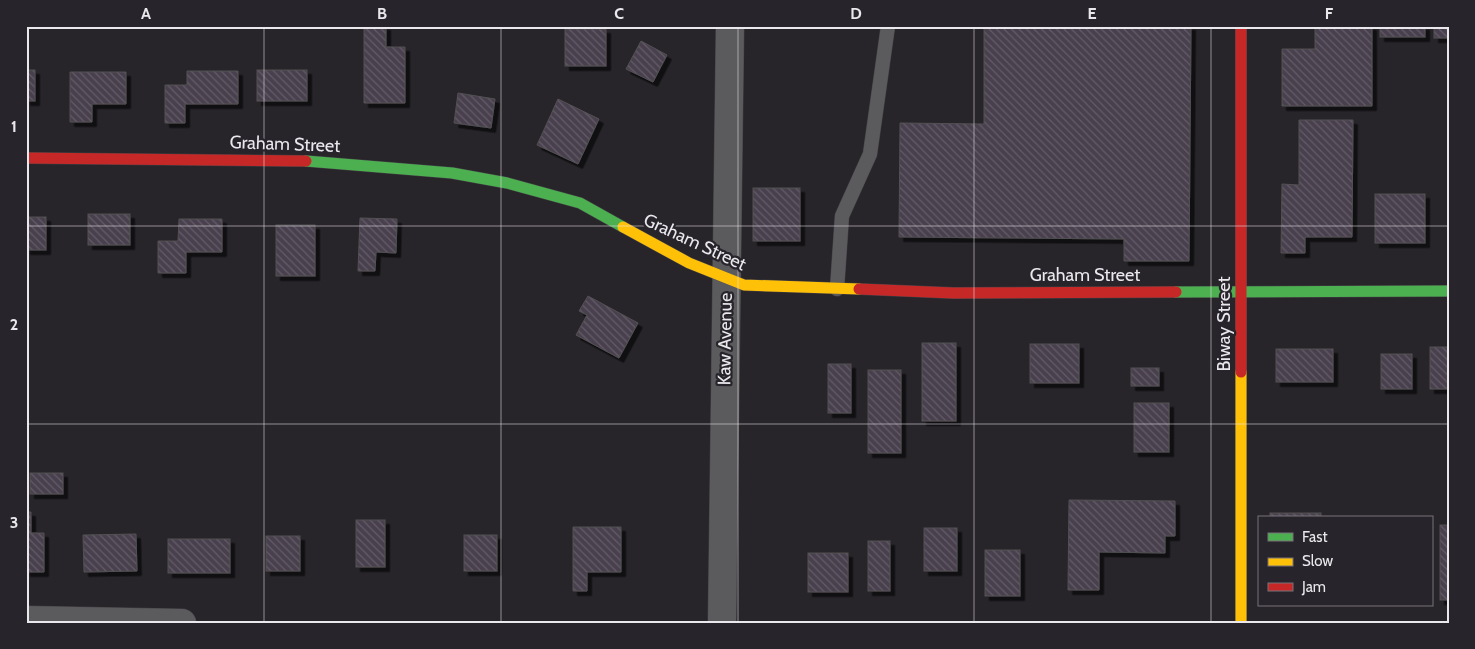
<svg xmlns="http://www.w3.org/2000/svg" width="1475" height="649" viewBox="0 0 1475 649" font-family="Cabin,sans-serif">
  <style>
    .building { fill: url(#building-back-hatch); stroke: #525053; filter: url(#shadow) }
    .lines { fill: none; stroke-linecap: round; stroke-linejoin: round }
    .lane-casing { stroke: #444246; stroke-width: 15 }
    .street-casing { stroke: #444246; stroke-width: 29 }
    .fast-casing { stroke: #444246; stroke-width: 12 }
    .slow-casing { stroke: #444246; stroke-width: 12 }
    .jam-casing { stroke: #444246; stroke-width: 12 }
    .lane { stroke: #5b5a5c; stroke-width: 14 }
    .street { stroke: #5b5a5c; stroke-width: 28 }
    .fast { stroke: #4caf50; stroke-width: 11 }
    .slow { stroke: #ffc107; stroke-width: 11 }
    .jam { stroke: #c62828; stroke-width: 11 }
    .grid { fill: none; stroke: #eae8ec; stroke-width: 1; stroke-opacity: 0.55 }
    .labels { text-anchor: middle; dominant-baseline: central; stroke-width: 4.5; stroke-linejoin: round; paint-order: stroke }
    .street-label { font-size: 18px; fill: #eae8ec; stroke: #28242b }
    .neatline { fill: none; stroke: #eae8ec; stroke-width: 2 }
    .grid-label { font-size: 16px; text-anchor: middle; font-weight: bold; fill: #eae8ec }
  </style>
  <defs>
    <pattern id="building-back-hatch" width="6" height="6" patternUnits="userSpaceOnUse" patternTransform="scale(1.25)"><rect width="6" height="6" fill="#49404e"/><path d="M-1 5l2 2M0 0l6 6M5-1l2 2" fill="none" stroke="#635c68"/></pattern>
    <filter id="shadow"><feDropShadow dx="4.5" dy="4.5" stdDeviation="0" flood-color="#0009"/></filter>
  </defs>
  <rect width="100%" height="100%" fill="#28252a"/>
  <g class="building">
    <polygon points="364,26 386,26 386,47 405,47 405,103 364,103"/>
    <polygon points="984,26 1191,26 1189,261 1124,261 1124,239 899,237 900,123 984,124"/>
    <polygon points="1315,26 1372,26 1372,106 1282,106 1282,49 1315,49"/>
    <rect x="1380" y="26" width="45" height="11"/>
    <rect x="1434" y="26" width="15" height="12"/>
    <rect x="565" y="29" width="41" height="37"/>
    <polygon points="641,41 667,55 653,82 626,69"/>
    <rect x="26" y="70" width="9" height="31"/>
    <rect x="257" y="70" width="50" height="31"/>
    <polygon points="187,71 238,71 238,104 185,104 185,123 165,123 165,85 187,85"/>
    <polygon points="70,72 126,72 126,104 92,104 92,122 70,122"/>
    <polygon points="458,93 495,99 491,128 454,123"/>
    <polygon points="558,99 599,119 578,164 537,145"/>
    <polygon points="1299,120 1353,120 1352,237 1305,237 1305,253 1281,253 1282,184 1299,185"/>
    <rect x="753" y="188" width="47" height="53"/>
    <rect x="1375" y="194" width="50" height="49"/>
    <rect x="88" y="214" width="42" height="31"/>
    <rect x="26" y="217" width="20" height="33"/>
    <polygon points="360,218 397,219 396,253 376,252 375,271 358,271"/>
    <polygon points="179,219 222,219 222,252 186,252 186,273 158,273 158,241 178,241"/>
    <rect x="276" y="225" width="39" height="51"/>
    <polygon points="588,296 638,323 619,358 576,335 587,315 579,311"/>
    <rect x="922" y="343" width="34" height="78"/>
    <rect x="1030" y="344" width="49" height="39"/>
    <rect x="1430" y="347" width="19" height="42"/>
    <rect x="1276" y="349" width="57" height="33"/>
    <rect x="1381" y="354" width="31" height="35"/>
    <rect x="828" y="364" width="23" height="49"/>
    <rect x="1131" y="368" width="28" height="18"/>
    <rect x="868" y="370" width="33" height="83"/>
    <rect x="1134" y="403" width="35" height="49"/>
    <rect x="30" y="473" width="33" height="21"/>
    <polygon points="1069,500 1175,501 1175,536 1165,536 1165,553 1099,552 1099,590 1068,590"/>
    <polygon points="26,512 31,512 31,533 44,533 44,572 26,572"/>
    <rect x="1270" y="513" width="51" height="5"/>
    <rect x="356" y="520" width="29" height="47"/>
    <rect x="1440" y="525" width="9" height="75"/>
    <polygon points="573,527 621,527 621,572 587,572 587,591 573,591"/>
    <rect x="924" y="528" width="33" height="43"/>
    <polygon points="136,534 137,571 84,572 83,535"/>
    <rect x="464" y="535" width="33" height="36"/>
    <rect x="266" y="536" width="34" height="35"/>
    <rect x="168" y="539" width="62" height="34"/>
    <rect x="868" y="541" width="22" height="50"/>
    <rect x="985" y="550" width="35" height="46"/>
    <rect x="808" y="553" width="40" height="39"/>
  </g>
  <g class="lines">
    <g class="lane-casing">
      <polyline id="lane" points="837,289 842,216 870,154 888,26"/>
    </g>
    <g class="street-casing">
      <g id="street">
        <polyline points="26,620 182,623"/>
        <polyline points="722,623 730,26"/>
      </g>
    </g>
    <g class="fast-casing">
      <g id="fast">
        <polyline points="306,161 452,173 507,183 580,203 623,227"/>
        <polyline points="1176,292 1449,291"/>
      </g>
    </g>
    <g class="slow-casing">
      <g id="slow">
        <polyline points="623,227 689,263 744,285 859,289"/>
        <polyline points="1241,372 1241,623"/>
      </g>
    </g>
    <g class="jam-casing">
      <g id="jam">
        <polyline points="1241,26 1241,372"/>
        <polyline points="26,158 306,161"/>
        <polyline points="859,289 953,293 1176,292"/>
      </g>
    </g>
    <use href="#lane" class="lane"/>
    <use href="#street" class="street"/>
    <use href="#fast" class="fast"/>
    <use href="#slow" class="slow"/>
    <use href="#jam" class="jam"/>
  </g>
  <path class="grid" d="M 264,26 L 264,623M 501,26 L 501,623M 738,26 L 738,623M 974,26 L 974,623M 1211,26 L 1211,623M 26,226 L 1449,226M 26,424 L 1449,424"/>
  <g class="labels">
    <g class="street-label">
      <text transform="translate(285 144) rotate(2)">Graham Street</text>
      <text transform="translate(695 242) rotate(25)">Graham Street</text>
      <text x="1085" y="275">Graham Street</text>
      <text transform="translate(1224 324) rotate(-90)">Biway Street</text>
      <text transform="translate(725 339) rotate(-89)">Kaw Avenue</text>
    </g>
  </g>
  <rect width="1475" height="649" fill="none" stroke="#28242b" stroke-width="55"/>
  <rect x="1258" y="516" width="175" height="90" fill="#28242b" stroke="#767278"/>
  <rect x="1268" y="533" width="25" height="8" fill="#4caf50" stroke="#767278"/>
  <text x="1302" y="542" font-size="15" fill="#eae8ec">Fast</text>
  <rect x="1268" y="558" width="25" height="8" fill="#ffc107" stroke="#767278"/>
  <text x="1302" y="566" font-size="15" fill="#eae8ec">Slow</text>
  <rect x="1268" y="583" width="25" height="8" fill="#c62828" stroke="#767278"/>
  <text x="1302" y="592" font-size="15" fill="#eae8ec">Jam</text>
  <rect x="28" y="28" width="1420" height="594" class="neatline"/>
  <g class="grid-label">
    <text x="146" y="19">A</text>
    <text x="382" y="19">B</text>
    <text x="619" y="19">C</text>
    <text x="856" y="19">D</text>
    <text x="1092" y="19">E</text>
    <text x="1329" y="19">F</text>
    <text x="14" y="132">1</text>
    <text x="14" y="330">2</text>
    <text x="14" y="528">3</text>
  </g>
</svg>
